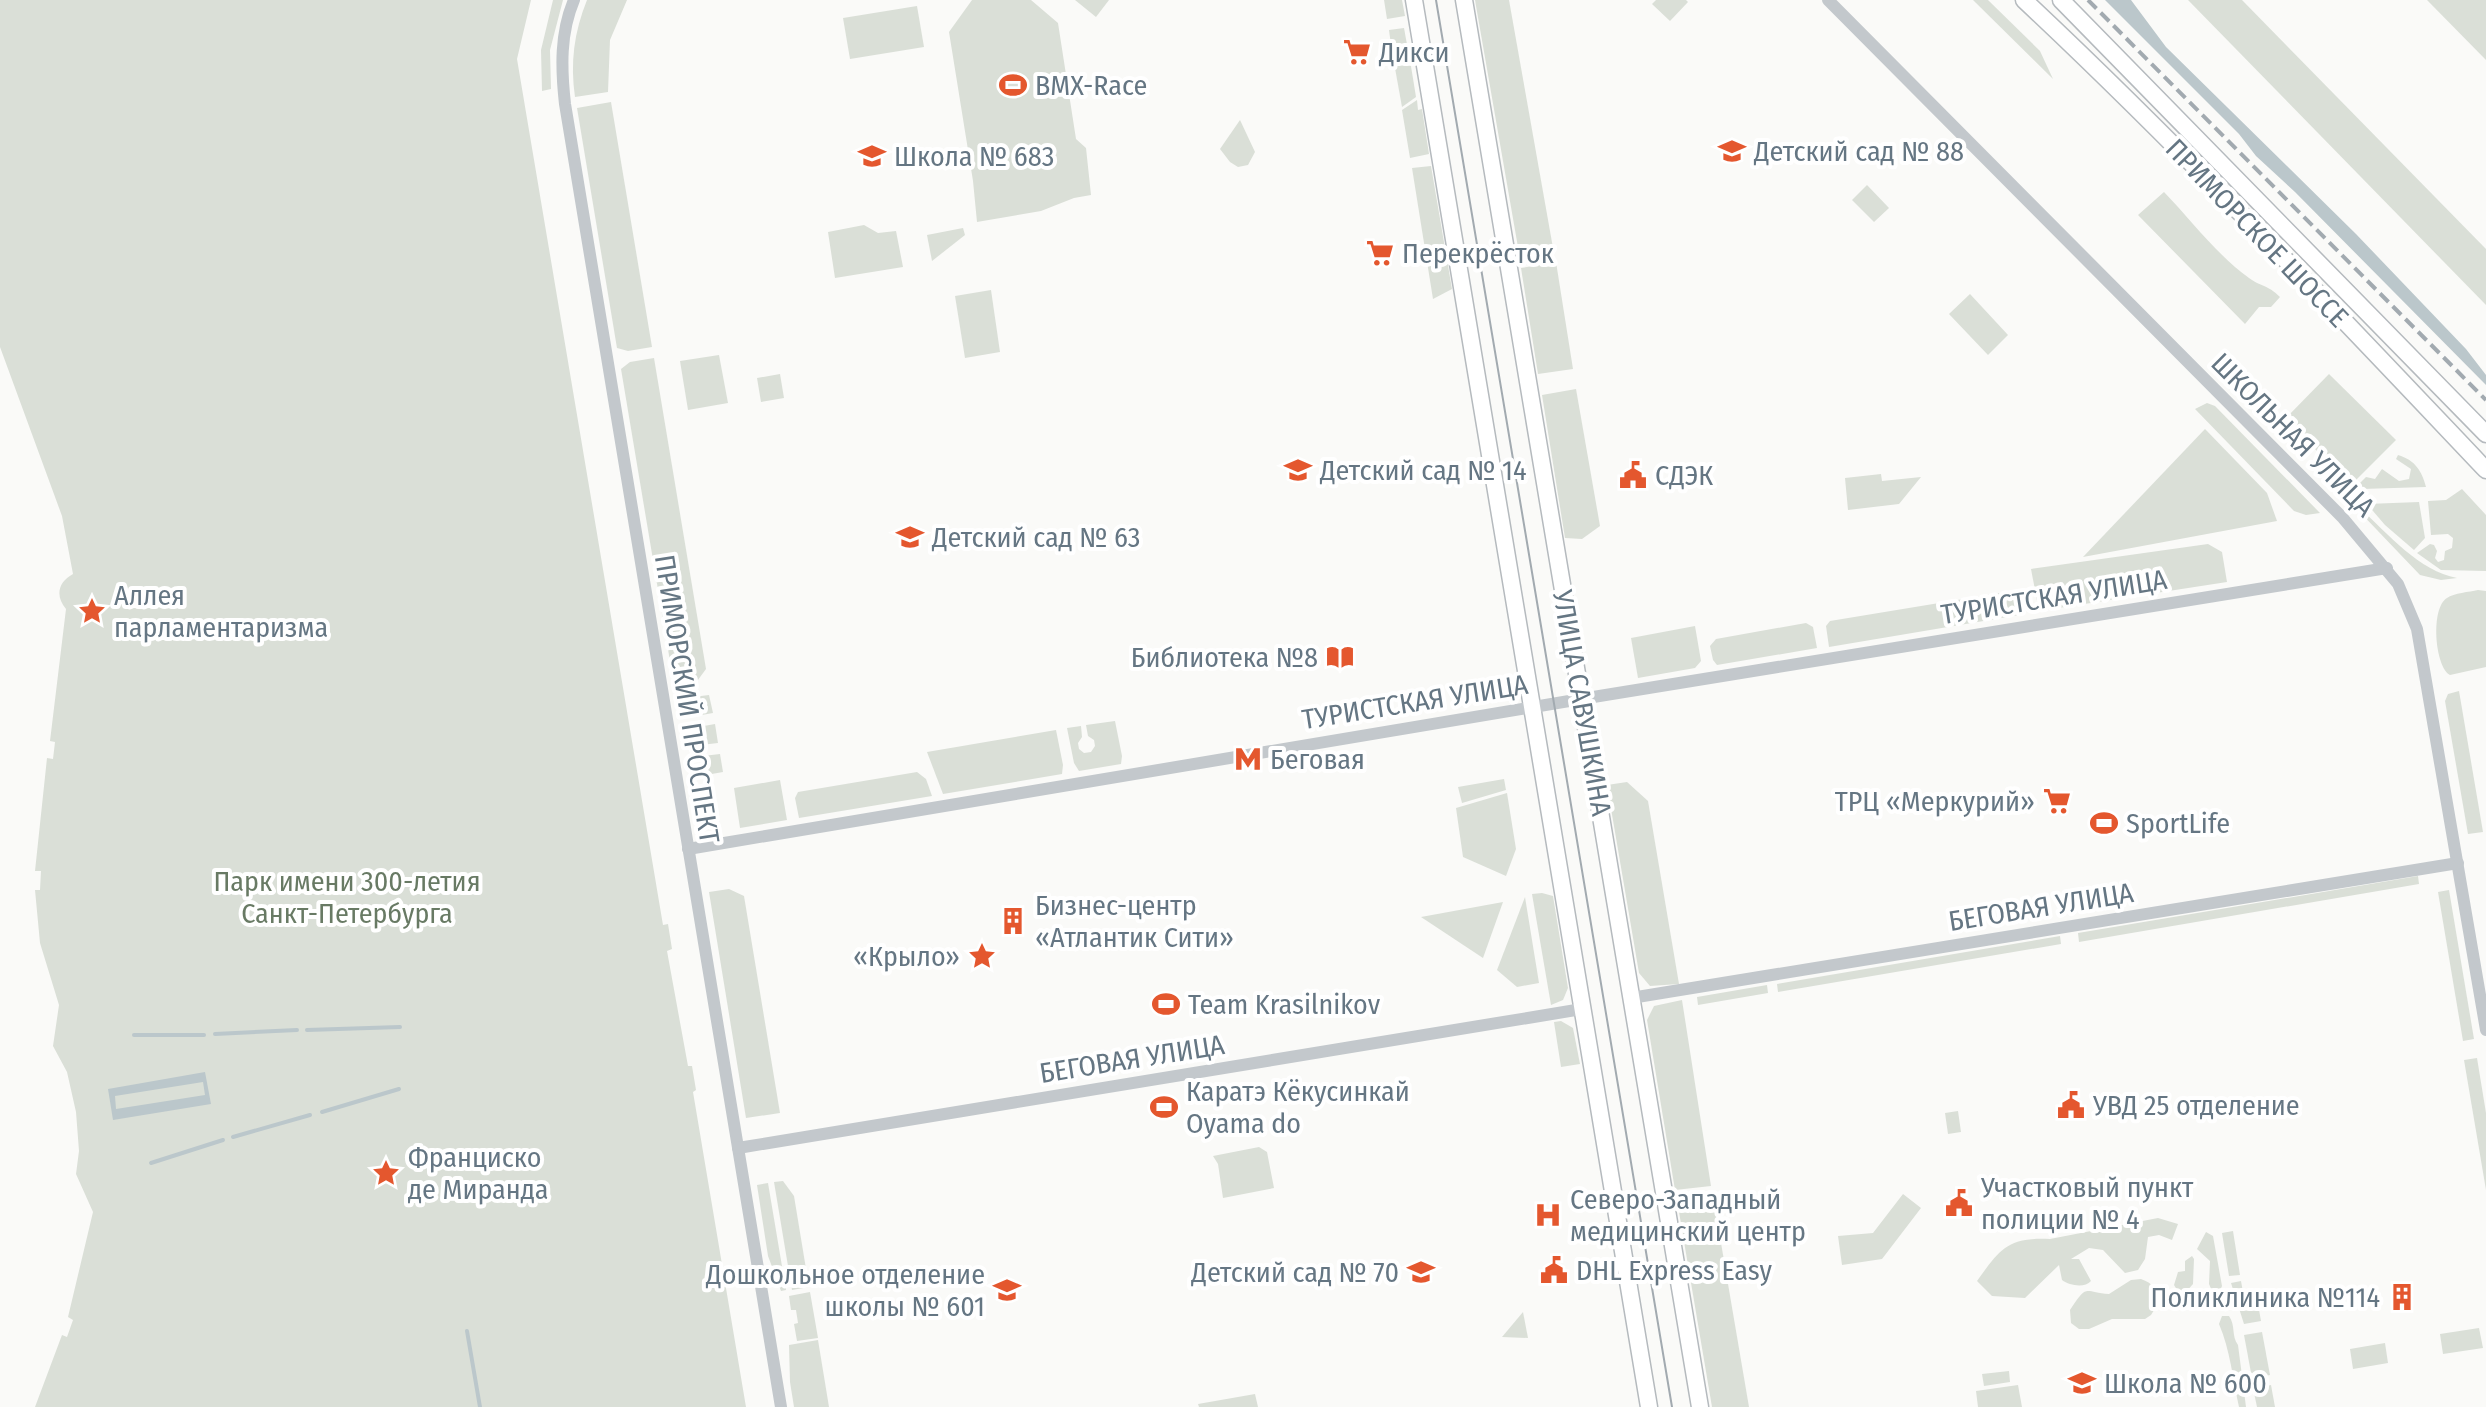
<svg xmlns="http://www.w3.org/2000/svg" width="2486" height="1407" viewBox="0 0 2486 1407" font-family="'Fira Sans Condensed',sans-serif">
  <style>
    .green { fill: #dadfd7 }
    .water { fill: #bbc7cb; fill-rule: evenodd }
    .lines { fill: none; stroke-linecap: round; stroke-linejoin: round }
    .stream { stroke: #bbc7cb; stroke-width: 4 }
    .major-casing { stroke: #b5babe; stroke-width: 19 }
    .minor { stroke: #c3c8cc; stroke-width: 12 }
    .major { stroke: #fff; stroke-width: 16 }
    .tram { stroke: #a2aab0; stroke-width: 2 }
    .rail { stroke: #a2aab0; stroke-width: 4; stroke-dasharray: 12 6; stroke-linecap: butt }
    .labels { text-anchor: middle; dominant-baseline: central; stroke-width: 8; stroke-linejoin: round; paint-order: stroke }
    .poi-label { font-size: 28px; fill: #657683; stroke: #fff; text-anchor: start }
    .street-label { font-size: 28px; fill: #657683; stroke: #fff }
    .park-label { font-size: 28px; fill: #687a64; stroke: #fff }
  </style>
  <rect width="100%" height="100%" fill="#fafaf8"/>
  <g class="green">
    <path d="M 0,0 L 531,0 L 517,59 L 663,925 L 668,924 L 672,949 L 667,951 L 688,1066 L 692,1066 L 696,1090 L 693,1092 L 746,1407 L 35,1407 L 62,1335 L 67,1337 L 73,1320 L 68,1317 L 93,1212 L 76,1174 L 79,1151 L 76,1112 L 67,1072 L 53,1046 L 59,1005 L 40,943 L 35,890 L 40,890 L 41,871 L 35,871 L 47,758 L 53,759 L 55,742 L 50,741 L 66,609 C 55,596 58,582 73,574 L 62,516 L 0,347 Z"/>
    <polygon points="553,0 563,0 550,50 551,89 542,91 541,50"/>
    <path d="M 587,0 L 627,0 L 610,40 L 608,92 L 575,97 C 570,63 574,32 587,0 Z"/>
    <polygon points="972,0 1031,0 1058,23 1076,139 1086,148 1091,195 1074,198 1041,211 977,222 973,181 949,32"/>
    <polygon points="1075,0 1109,0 1096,17"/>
    <polygon points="1384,0 1402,0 1405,16 1387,19"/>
    <polygon points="1475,0 1509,0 1553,248 1519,253"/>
    <polygon points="1656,0 1686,0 1688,2 1670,21 1652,4"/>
    <polygon points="1973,0 1988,0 2040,51 2053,79"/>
    <polygon points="2188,0 2242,0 2486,249 2486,305"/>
    <polygon points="2427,0 2486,0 2486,60"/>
    <polygon points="917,6 924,47 850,59 843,18"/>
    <polygon points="1404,28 1408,50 1392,53 1389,30"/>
    <polygon points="1409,54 1416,97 1402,107 1393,57"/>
    <polygon points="1417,100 1418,110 1422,109 1429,154 1410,158 1402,110"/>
    <polygon points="611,102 652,347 628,351 617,348 577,108"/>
    <polygon points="1240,120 1255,152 1248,165 1238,167 1230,162 1220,149"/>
    <polygon points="1431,166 1452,289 1433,299 1412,168"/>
    <polygon points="1867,185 1889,208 1874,222 1852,200"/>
    <path d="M 2164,192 C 2191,220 2217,255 2249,278 C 2261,287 2267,284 2280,297 L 2271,307 L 2259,307 L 2245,324 L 2138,215 Z"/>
    <polygon points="864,225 878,233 896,231 903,267 835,278 828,232"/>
    <polygon points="963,228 965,235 932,261 927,235"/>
    <polygon points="1556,262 1573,369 1538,374 1521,268"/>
    <polygon points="991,290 1000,352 965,358 955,296"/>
    <polygon points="1970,294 2008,335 1988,355 1949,314"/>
    <polygon points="719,355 728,403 688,410 680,361"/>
    <polygon points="654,358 706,669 692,688 675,691 621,369 630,362"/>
    <polygon points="780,374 784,398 761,402 757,378"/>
    <polygon points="2329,374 2396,440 2351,485 2285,419"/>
    <polygon points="1576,389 1600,526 1582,539 1565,538 1542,395"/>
    <polygon points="2207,403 2215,406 2320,513 2306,515 2294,511 2195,409"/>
    <polygon points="2205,429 2267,493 2277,521 2083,557"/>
    <path d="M 2398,455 C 2415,460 2422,471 2426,487 L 2362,489 L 2358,485 L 2366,477 L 2375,479 L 2382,469 L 2399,481 L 2409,479 L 2411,469 L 2396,459 Z"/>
    <polygon points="1881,474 1882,481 1921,477 1899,504 1848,510 1845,478"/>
    <polygon points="2462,489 2486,515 2486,571 2441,570 2417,553 2430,544 2434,545 2437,551 2435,558 2438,562 2444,560 2445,551 2452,548 2453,538 2448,534 2431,535 2428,501 2446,500"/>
    <polygon points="2419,502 2425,538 2414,550 2385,525 2367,504"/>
    <path d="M 2359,507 C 2387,533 2419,571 2457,578 L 2441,580 L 2420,575 L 2356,508 Z"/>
    <polygon points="2208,544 2222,552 2227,582 2039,611 2031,569"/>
    <path d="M 2478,590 L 2486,591 L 2486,667 L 2450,675 C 2435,667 2430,608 2447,598 C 2454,593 2469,592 2478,590 Z"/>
    <polygon points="2012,591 2021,595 2025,614 1829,647 1826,626 1830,621"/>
    <polygon points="1806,623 1813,627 1817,648 1717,665 1713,660 1710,646 1716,639"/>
    <polygon points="1695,626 1701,661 1695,668 1638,678 1631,638"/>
    <polygon points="2459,691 2483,832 2468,834 2445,701 2448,694"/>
    <polygon points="709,695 713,713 696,716 693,697"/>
    <polygon points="1115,721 1122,756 1121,764 1079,771 1074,763 1067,728 1081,726 1082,737 1078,743 1079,749 1084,753 1091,752 1095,746 1094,740 1088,736 1086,725"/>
    <polygon points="715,724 718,743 701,745 698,727"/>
    <polygon points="1056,730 1063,765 1062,774 943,794 927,752"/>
    <polygon points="720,754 723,772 706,775 703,756"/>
    <polygon points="917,772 926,779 932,796 799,818 795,798 798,792"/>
    <polygon points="1504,779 1506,790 1462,803 1458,787"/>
    <polygon points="780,780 787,820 740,828 734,788"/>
    <polygon points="1627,782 1648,801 1679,984 1650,986 1639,973 1607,785"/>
    <polygon points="1507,793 1516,849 1506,876 1463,857 1456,808"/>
    <polygon points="2418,876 2419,884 2079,942 2078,933"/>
    <polygon points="729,889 744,896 780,1113 746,1118 709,892"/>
    <polygon points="2449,890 2474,1039 2463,1041 2438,892"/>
    <polygon points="1542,893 1553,896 1568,988 1563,1000 1551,1005 1532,894"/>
    <polygon points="1525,897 1539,983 1517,987 1497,970"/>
    <polygon points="1503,902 1483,958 1421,917"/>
    <polygon points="2060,936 2061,944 1778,992 1777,984"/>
    <polygon points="1767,985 1768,993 1698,1005 1697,997"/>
    <polygon points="1682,1000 1711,1186 1675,1190 1647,1020 1654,1006"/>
    <polygon points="1561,1021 1573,1028 1580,1064 1561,1067 1554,1022"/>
    <polygon points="2477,1058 2486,1113 2486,1190 2464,1060"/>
    <polygon points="1958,1111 1961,1132 1948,1134 1945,1113"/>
    <polygon points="1259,1147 1267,1152 1274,1188 1223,1198 1218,1164 1213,1156"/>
    <polygon points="783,1181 794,1196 809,1287 792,1290 774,1182"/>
    <polygon points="768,1183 786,1290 781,1291 768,1256 757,1185"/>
    <polygon points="1903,1194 1921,1208 1882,1259 1842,1265 1838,1236 1873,1233"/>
    <polygon points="1713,1196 1749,1407 1712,1407 1678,1206 1685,1201"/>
    <path d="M 2158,1218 L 2178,1224 L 2172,1240 L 2159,1235 L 2148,1237 L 2145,1259 L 2138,1270 L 2125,1273 L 2103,1250 L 2089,1248 L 2071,1259 L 2079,1259 L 2091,1281 C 2085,1288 2070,1286 2062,1280 L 2059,1265 L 2025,1298 L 1992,1296 L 1977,1281 C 2000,1249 2008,1237 2050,1239 Z"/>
    <polygon points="2233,1231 2240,1275 2229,1276 2222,1233"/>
    <polygon points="2206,1232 2213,1236 2222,1286 2219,1293 2212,1291 2209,1284 2210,1261 2197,1249"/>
    <polygon points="2192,1256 2194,1259 2193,1284 2186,1292 2179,1293 2174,1285 2178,1272 2185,1271 2185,1261"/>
    <path d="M 2141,1279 C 2153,1283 2157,1290 2159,1302 L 2151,1315 L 2145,1319 L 2112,1319 L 2089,1329 L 2079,1329 L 2071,1323 L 2070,1310 C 2088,1283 2083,1292 2109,1294 L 2131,1280 Z"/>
    <polygon points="2241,1281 2244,1298 2246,1298 2248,1305 2258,1304 2261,1321 2244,1324 2231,1283"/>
    <polygon points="810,1292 818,1338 797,1341 794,1324 798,1323 796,1310 791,1310 789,1296"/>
    <polygon points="1523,1312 1528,1338 1502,1337"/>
    <path d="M 2222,1316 L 2229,1316 C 2236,1326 2231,1336 2238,1345 L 2246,1407 L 2239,1407 C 2233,1380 2230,1349 2219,1324 Z"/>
    <polygon points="2479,1328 2483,1348 2443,1354 2440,1334"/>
    <polygon points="2262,1332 2270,1375 2252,1378 2244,1335"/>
    <polygon points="818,1340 829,1407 794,1407 790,1382 789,1345"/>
    <polygon points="2385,1343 2388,1363 2353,1369 2350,1349"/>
    <polygon points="2009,1371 2010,1382 1984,1386 1982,1374"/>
    <polygon points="2018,1385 2022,1407 1978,1407 1976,1391"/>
    <polygon points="2271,1385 2275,1407 2257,1407 2253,1388"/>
    <polygon points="1255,1394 1258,1407 1199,1407 1198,1404"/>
  </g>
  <g class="water">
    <polygon points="2105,0 2131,0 2166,47 2356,234 2466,349 2486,375 2486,385 2295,192 2256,156 2239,134"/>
    <path d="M 205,1072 L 211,1104 L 113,1120 L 108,1089 ZM 203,1082 L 205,1095 L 116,1109 L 115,1096 Z"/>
  </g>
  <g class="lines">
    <g class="stream">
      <polyline points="307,1030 400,1027"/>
      <polyline points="215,1034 297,1030"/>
      <polyline points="134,1035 204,1035"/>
      <polyline points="322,1112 399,1089"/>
      <polyline points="233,1137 310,1115"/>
      <polyline points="151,1163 223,1140"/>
      <polyline points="467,1331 480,1407"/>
    </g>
    <g class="major-casing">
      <g id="major">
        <polyline points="1414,0 1649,1407"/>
        <polyline points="1464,0 1700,1407"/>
        <path d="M 2024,0 C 2183,149 2336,312 2486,470"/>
        <polyline points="2061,0 2486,434"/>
      </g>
    </g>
    <g class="minor">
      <path d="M 574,0 C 560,33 561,68 565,104 L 781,1407"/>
      <polyline points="1828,0 2342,517 2398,584 2417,629 2486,1030"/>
      <polyline points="688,849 1581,699 2387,568"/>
      <polyline points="1631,998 2458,863"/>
      <polyline points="738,1148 1582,1009"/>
    </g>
    <use href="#major" class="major"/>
    <polyline class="tram" points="1436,0 1672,1407"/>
    <polyline class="rail" points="2088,0 2486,400"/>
  </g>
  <defs>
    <g id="supermarket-bare" transform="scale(2.16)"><path d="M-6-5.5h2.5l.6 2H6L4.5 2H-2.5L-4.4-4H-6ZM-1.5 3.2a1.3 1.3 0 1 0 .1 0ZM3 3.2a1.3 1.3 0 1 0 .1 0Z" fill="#e4572e" stroke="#fff" stroke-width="2.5" paint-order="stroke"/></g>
    <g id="stadium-bare" transform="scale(2.16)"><path d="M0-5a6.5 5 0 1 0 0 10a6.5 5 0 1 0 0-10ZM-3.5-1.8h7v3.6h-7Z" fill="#e4572e" stroke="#fff" stroke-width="2.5" paint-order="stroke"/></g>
    <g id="school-bare" transform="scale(2.16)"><path d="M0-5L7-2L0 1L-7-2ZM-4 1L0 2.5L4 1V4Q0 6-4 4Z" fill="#e4572e" stroke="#fff" stroke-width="2.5" paint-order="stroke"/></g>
    <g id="civic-bare" transform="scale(2.16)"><path d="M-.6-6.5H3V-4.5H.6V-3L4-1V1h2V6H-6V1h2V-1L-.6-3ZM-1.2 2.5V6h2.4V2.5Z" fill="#e4572e" stroke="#fff" stroke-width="2.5" paint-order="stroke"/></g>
    <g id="sight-bare" transform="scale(2.16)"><path d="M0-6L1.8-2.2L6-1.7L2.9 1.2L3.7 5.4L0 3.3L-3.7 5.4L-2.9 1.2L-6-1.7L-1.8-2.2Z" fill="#e4572e" stroke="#fff" stroke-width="2.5" paint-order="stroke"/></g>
    <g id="library-bare" transform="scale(2.16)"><path d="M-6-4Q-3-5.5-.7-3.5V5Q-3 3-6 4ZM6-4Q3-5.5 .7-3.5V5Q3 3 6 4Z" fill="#e4572e" stroke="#fff" stroke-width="2.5" paint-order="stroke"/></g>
    <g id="metro-bare" transform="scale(2.16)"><path d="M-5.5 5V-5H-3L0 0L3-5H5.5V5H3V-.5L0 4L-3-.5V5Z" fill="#e4572e" stroke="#fff" stroke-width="2.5" paint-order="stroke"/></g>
    <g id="building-bare" transform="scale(2.16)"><path d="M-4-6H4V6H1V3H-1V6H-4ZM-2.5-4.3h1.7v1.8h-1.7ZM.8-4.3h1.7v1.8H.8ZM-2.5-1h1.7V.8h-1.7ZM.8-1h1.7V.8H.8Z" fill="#e4572e" stroke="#fff" stroke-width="2.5" paint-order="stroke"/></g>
    <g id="hospital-bare" transform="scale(2.16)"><path d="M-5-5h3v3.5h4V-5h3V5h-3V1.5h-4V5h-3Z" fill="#e4572e" stroke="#fff" stroke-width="2.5" paint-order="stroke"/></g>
  </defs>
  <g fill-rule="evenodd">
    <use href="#supermarket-bare" x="1357" y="52"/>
    <use href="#stadium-bare" x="1013" y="85"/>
    <use href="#school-bare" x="1732" y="151"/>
    <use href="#school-bare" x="872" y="156"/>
    <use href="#supermarket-bare" x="1380" y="253"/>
    <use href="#school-bare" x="1298" y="470"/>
    <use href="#civic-bare" x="1633" y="475"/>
    <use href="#school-bare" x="910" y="537"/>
    <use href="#sight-bare" x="92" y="611"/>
    <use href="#library-bare" x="1340" y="657"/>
    <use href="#metro-bare" x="1248" y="759"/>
    <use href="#supermarket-bare" x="2057" y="801"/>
    <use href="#stadium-bare" x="2104" y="823"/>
    <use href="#building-bare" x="1013" y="921"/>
    <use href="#sight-bare" x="982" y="956"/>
    <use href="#stadium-bare" x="1166" y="1004"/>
    <use href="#civic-bare" x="2071" y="1105"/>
    <use href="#stadium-bare" x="1164" y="1107"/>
    <use href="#sight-bare" x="386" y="1173"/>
    <use href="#civic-bare" x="1959" y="1203"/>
    <use href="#hospital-bare" x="1548" y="1215"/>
    <use href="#civic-bare" x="1554" y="1270"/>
    <use href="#school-bare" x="1421" y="1272"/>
    <use href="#school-bare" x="1007" y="1290"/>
    <use href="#building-bare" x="2402" y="1297"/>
    <use href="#school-bare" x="2082" y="1383"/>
  </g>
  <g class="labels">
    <g class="poi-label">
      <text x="1379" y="52">Дикси</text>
      <text x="1035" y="85">BMX-Race</text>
      <text x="1754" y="151">Детский сад № 88</text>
      <text x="894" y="156">Школа № 683</text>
      <text x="1402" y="253">Перекрёсток</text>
      <text x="1320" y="470">Детский сад № 14</text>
      <text x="1655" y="475">СДЭК</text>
      <text x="932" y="537">Детский сад № 63</text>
      <text x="114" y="595">Аллея<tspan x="114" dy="32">парламентаризма</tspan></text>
      <text x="1318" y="657" text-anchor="end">Библиотека №8</text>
      <text x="1270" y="759">Беговая</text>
      <text x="2035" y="801" text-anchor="end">ТРЦ «Меркурий»</text>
      <text x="2126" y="823">SportLife</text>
      <text x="1035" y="905">Бизнес-центр<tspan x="1035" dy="32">«Атлантик Сити»</tspan></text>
      <text x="960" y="956" text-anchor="end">«Крыло»</text>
      <text x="1188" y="1004">Team Krasilnikov</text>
      <text x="1186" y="1091">Каратэ Кёкусинкай<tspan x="1186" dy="32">Oyama do</tspan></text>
      <text x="2093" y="1105">УВД 25 отделение</text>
      <text x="408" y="1157">Франциско<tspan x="408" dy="32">де Миранда</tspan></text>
      <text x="1981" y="1187">Участковый пункт<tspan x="1981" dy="32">полиции № 4</tspan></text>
      <text x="1570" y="1199">Северо-Западный<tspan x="1570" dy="32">медицинский центр</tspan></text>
      <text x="1576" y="1270">DHL Express Easy</text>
      <text x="1399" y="1272" text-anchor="end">Детский сад № 70</text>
      <text x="985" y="1274" text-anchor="end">Дошкольное отделение<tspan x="985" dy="32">школы № 601</tspan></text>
      <text x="2380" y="1297" text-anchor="end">Поликлиника №114</text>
      <text x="2104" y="1383">Школа № 600</text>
    </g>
    <g class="street-label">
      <text transform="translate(2257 233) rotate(46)">ПРИМОРСКОЕ ШОССЕ</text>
      <text transform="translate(2293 435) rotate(45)">ШКОЛЬНАЯ УЛИЦА</text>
      <text transform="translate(2054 597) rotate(-9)">ТУРИСТСКАЯ УЛИЦА</text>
      <text transform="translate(687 699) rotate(81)">ПРИМОРСКИЙ ПРОСПЕКТ</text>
      <text transform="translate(1415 702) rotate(-9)">ТУРИСТСКАЯ УЛИЦА</text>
      <text transform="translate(1582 703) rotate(80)">УЛИЦА САВУШКИНА</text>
      <text transform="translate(2041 907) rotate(-9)">БЕГОВАЯ УЛИЦА</text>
      <text transform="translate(1132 1059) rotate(-9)">БЕГОВАЯ УЛИЦА</text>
    </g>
    <g class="park-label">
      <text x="347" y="881">Парк имени 300-летия<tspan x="347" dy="32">Санкт-Петербурга</tspan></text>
    </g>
  </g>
</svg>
